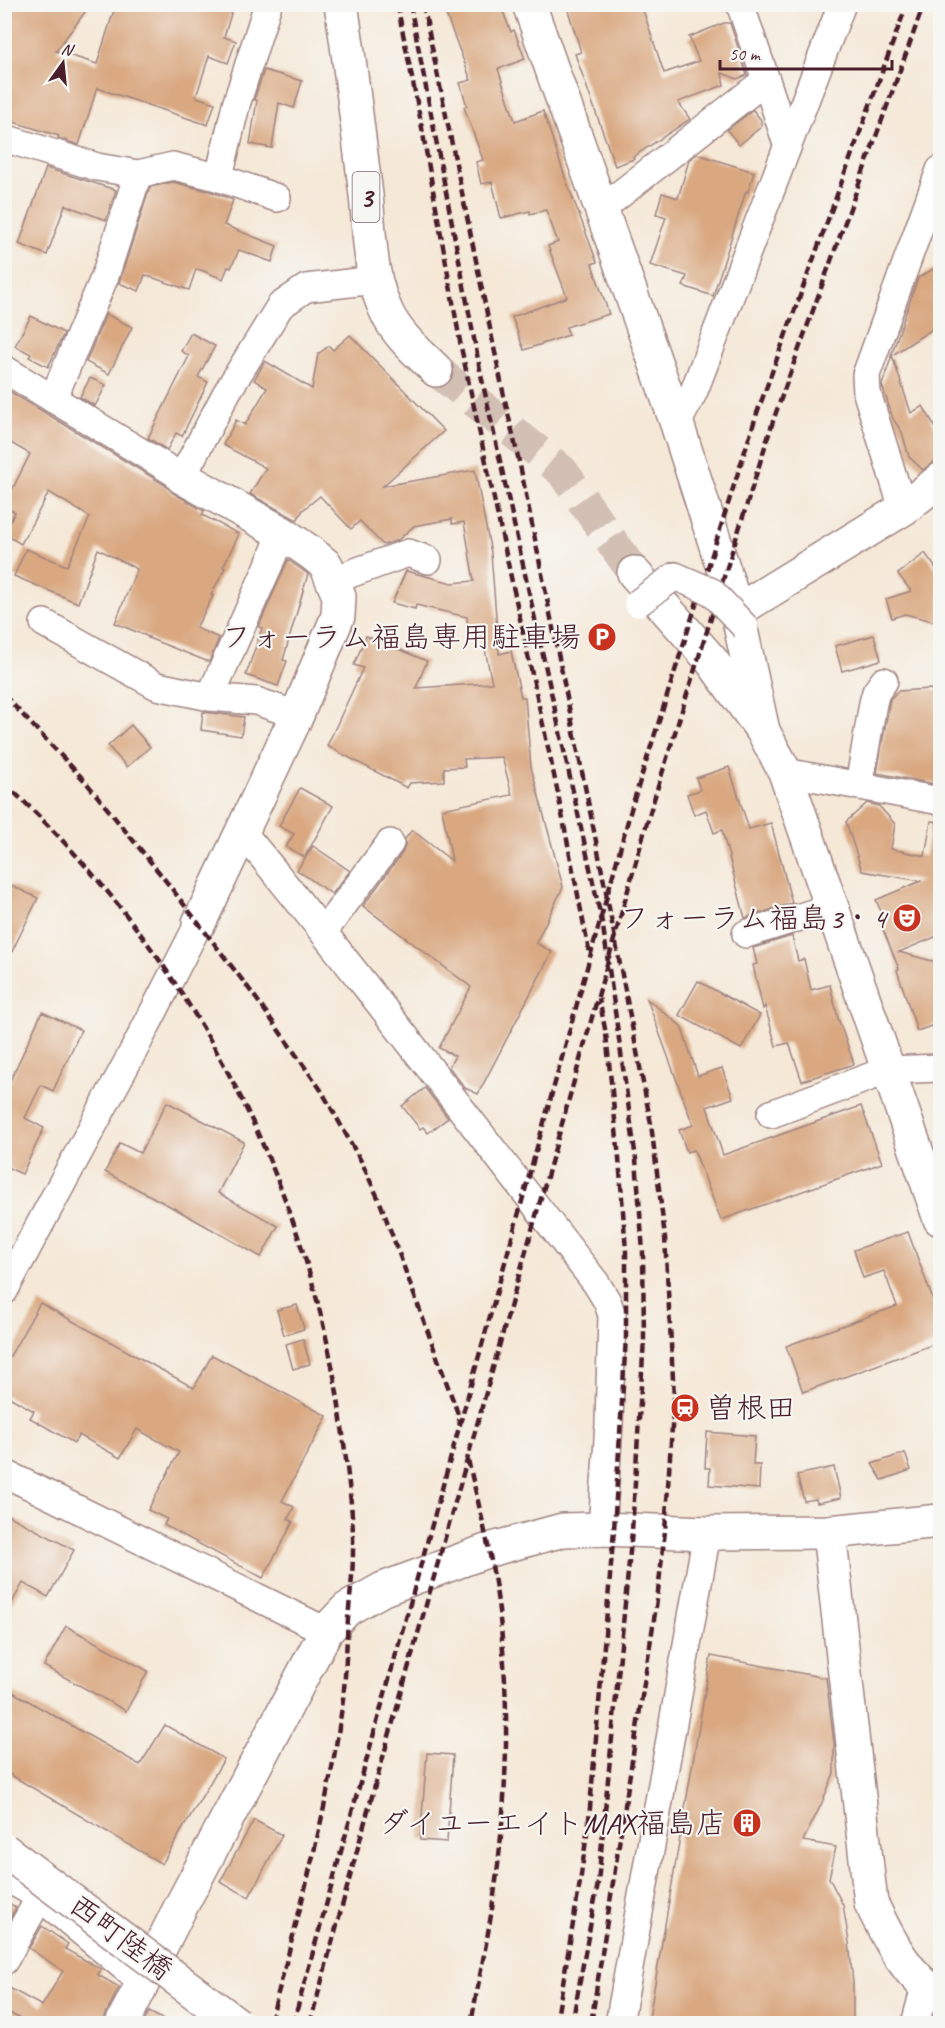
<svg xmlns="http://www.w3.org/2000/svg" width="945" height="2028" viewBox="0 0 945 2028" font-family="Caveat,'Klee One',sans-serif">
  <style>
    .building { fill: #d9a881 }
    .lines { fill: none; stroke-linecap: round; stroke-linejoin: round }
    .primary-tunnel { stroke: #d3c0b5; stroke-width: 33; stroke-dasharray: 33 16; stroke-linecap: butt }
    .street-casing { stroke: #a08481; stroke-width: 30 }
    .secondary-casing { stroke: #a08481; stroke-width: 36 }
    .primary-casing { stroke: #a08481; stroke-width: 36 }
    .street { stroke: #fff; stroke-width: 27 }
    .secondary { stroke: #fff; stroke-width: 33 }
    .primary { stroke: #fff; stroke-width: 33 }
    .rail { stroke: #4a1f2b; stroke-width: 4.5; stroke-dasharray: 9 4.5; stroke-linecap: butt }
    .street-bridge-casing { stroke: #a08481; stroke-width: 30; stroke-linecap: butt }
    .secondary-bridge-casing { stroke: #a08481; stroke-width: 36; stroke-linecap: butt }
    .street-bridge { stroke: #fff; stroke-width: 27 }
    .secondary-bridge { stroke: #fff; stroke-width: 33 }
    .labels { text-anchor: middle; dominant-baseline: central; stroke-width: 4.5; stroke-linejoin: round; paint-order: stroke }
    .shield { fill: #f6f6f2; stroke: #7e6067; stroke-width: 1.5 }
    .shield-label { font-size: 28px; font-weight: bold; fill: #4a1f2b }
    .poi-label { font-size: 30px; fill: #4a1f2b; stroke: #f6f6f2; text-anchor: end }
    .street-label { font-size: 30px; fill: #4a1f2b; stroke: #f6f6f2 }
  </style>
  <rect width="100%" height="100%" fill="#f6f6f2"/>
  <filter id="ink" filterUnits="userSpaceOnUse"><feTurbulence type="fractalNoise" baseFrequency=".0167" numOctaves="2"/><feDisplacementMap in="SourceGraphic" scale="12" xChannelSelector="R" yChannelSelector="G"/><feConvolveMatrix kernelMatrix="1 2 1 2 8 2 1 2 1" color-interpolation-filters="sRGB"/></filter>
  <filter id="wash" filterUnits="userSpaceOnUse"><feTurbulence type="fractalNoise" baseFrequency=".008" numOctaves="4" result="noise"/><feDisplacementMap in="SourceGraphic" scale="24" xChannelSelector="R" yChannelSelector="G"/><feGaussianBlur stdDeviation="1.35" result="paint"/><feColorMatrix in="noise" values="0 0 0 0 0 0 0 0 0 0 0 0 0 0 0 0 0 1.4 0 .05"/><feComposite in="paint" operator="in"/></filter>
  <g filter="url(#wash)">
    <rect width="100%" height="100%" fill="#f5e8d7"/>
    <g id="blocks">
      <g class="building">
        <polygon points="4,4 91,4 56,51 97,64 116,4 234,4 224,37 236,41 228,63 209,56 196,97 215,103 208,125 97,88 79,145 58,138 59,136 4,119"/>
        <polygon points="442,4 500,4 511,32 514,30 525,59 498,69 515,121 543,111 566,180 597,262 592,264 609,314 566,327 569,335 524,350 512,317 567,297 548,246 558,242 546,210 530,214 530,211 501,218 492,182 481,184 476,162 483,160 464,107 467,106 460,83 471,80"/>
        <polygon points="566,4 641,4 664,73 699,61 689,37 724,23 730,23 747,75 737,79 722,73 724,85 678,102 690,119 633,157 634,159 615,166 575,54 581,52"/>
        <polygon points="264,70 302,81 294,108 279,103 272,148 250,144 257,100 254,100"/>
        <polygon points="753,110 761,120 761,127 739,145 727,130"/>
        <polygon points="697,154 754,172 748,192 746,191 713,296 683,286 687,276 650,265 666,217 656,214 662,193 678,198 689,160"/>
        <polygon points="46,168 116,190 106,220 65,205 47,255 19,244"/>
        <polygon points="173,182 212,192 233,200 224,225 277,246 272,262 239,250 231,268 228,267 223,279 201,270 196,269 189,290 145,275 139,291 119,283 150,187"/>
        <polygon points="940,265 940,324 891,356 918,278"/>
        <polygon points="106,314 132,327 109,374 86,362"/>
        <polygon points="31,316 64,333 48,367 29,357 31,354 15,346"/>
        <polygon points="191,333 215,346 198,377 208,382 182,436 176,433 167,450 148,438 189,356 181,351"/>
        <polygon points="350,335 444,431 383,486 475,470 491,553 499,654 511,651 521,697 525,697 531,767 563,887 536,943 552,952 478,1094 465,1088 449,1067 455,1056 439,1048 471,987 363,906 403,852 405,845 405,839 412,830 452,861 442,809 512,795 502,757 464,759 465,767 444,768 444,781 410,783 407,788 327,746 363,668 354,665 366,636 427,661 416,688 492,683 481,630 468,631 467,617 416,605 415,609 392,603 406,571 452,583 474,581 464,522 452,524 452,519 414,526 398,540 383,545 360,521 351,529 320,496 303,510 297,520 250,494 266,468 223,445 236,420 245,425 267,388 254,380 265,361 312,389 318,354 329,346 333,350"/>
        <polygon points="892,355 911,413 923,406 940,435 940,457 923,470 909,457 902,432 893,419 882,385"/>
        <polygon points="90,378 106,385 95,406 80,397"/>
        <polygon points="4,388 165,485 173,493 204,511 202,515 239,534 223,567 225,568 211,595 213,596 196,628 219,638 209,662 148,638 149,637 115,623 137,569 98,549 78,603 14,576 26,549 67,566 90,517 49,492 21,544 4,534 15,512 4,506 4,486 12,490 30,454 4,439"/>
        <polygon points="925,553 940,574 940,623 905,614 892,618 886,599 911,591 898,574"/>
        <polygon points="288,560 308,574 283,660 287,661 278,686 246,675 262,628 259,627 259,626"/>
        <polygon points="874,635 881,660 842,671 835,646"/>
        <polygon points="930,689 940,691 940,785 877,773 890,699 898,691"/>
        <polygon points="203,712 244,717 241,736 201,730"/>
        <polygon points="131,725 150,747 127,767 108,746"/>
        <polygon points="729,767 749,829 771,823 792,903 745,918 722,830 714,833 706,810 694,815 687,794 700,790 696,778"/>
        <polygon points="300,788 333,806 305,857 286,847 294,834 279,826"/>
        <polygon points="867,803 879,806 895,824 891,849 925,856 931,821 940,822 940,935 899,952 940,963 940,1023 917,1031 897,970 899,969 878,917 883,916 876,900 921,881 862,871 846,822"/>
        <polygon points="313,846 350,871 332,894 297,870"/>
        <polygon points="4,882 38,898 4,968"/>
        <polygon points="792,936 798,961 804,959 811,990 830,985 838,1018 854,1064 802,1081 789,1043 776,1046 765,1006 763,1009 753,965 757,964 753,948"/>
        <polygon points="698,981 760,1015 741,1049 679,1015"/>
        <polygon points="647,999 681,1026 698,1076 722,1068 733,1098 707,1107 723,1155 861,1106 882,1163 721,1220 694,1150 687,1152 679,1130 693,1125"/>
        <polygon points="42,1012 81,1030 53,1091 41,1085 25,1118 44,1128 22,1174 4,1166 4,1094"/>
        <polygon points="425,1088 448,1118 428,1133 423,1127 420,1129 402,1106"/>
        <polygon points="167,1102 244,1142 218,1193 278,1226 261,1257 181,1212 105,1172 120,1143 140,1153"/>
        <polygon points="908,1232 940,1319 940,1342 803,1392 786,1346 897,1306 884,1271 863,1278 854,1250"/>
        <polygon points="40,1303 194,1388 212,1355 327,1416 282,1501 294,1507 288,1519 293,1522 263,1578 164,1525 167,1519 148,1510 179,1452 137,1429 120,1458 79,1435 74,1443 30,1418 34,1411 4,1394 4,1367"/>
        <polygon points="297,1305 304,1329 284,1335 277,1310"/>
        <polygon points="303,1339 310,1364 293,1369 286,1344"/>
        <polygon points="707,1432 755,1436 753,1465 760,1465 759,1489 709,1485 710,1468 705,1468"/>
        <polygon points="905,1453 911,1470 882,1480 872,1464"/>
        <polygon points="834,1467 841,1498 817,1503 816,1499 804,1501 797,1475"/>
        <polygon points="4,1513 74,1550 48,1597 23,1583 4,1617"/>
        <polygon points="66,1626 148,1671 126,1711 44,1666"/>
        <polygon points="711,1656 826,1678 834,1743 834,1773 821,1805 803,1841 836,1847 829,1878 843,1905 849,1942 853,1983 853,2024 648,2024"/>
        <polygon points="4,1687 140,1765 165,1725 224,1759 162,1864 4,1771"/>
        <polygon points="427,1753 453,1755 447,1842 420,1840"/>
        <polygon points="254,1820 282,1835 249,1897 220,1882"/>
        <polygon points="4,1899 16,1908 4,1928"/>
        <polygon points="42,1926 68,1944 65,1949 101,1969 98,1975 119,1987 105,2016 104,2024 29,2024 4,2010 4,1985 42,2006 63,1971 29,1948"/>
        <polygon points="149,2012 172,2024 143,2024"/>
      </g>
    </g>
  </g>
  <g filter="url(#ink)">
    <use href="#blocks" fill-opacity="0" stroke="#a08481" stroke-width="1.5"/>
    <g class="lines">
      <polyline class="primary-tunnel" points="436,370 562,471 634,573"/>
      <g class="street-casing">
        <g id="street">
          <polyline points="740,4 766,80"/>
          <polyline points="4,138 97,167 138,174 173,166 217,177 277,198"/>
          <polyline points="217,177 222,164 236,105 268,4"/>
          <polyline points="600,210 766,80 787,144"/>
          <polyline points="4,369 182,477 227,392 280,306 306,288 375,280"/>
          <polyline points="53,399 105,276 138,174"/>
          <polyline points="677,424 694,391 842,4"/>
          <polyline points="903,509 867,393 866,375 940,170"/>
          <polyline points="333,580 408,553 428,560"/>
          <polyline points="44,623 157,686 210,697 256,701 297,715"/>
          <polyline points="210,697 268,567 282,533"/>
          <polyline points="785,772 940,801"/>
          <polyline points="859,786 873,703 876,692 884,681"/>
          <path d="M 243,833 C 364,980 479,1133 596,1283 L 607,1301 L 612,1315 L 609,1424 L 602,1529"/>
          <polyline points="324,931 390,843"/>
          <polyline points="746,934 832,907"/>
          <polyline points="771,1114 888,1070 940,1068"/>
          <polyline points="4,1291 136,1046 199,923"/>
          <polyline points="4,1473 326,1631"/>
          <polyline points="4,1876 40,1897 143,1983"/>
          <polyline points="4,1961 40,1897"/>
          <polyline points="619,2024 707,1533"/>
          <polyline points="915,2024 925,1987"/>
        </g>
      </g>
      <g class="secondary-casing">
        <g id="secondary">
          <polyline points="529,4 677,424 737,611 763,731"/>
          <polyline points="182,477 282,533 310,552 326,565 339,596 338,616 297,715 199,923"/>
          <polyline points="737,611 903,509 940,480"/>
          <path d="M 829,1532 L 871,1903 C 889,1939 905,1975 940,1996"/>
          <polyline points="122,2024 179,1910 326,1631 347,1609 383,1589 489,1550 563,1530 602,1529 707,1533 829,1532 940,1521"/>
        </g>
      </g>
      <g class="primary-casing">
        <g id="primary">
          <path d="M 341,4 C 351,68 358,131 366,195 C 370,236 369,277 388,315 C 399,337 419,353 436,370"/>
          <polyline points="634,573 711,660 763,731 785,772 940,1219"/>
        </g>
      </g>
      <use href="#street" class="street"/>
      <use href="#secondary" class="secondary"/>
      <use href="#primary" class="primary"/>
      <g class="rail">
        <polyline points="397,4 420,117 461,347 557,789 589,951"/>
        <polyline points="410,4 481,375 603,927 636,1159 643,1252 644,1339 632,1531 598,1883 572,2024"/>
        <polyline points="423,4 504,396 521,470 597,846 651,1124 665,1237 674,1397 665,1531 657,1600 591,2024"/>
        <polyline points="4,695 85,781 162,876 253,994 321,1090 361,1161 380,1202 457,1411 460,1425"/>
        <path d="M 4,783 C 191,953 315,1192 344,1443 C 348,1477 354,1517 353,1551 C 353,1574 350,1596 348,1619 C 346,1648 346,1678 342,1707 C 327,1814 297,1919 270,2024"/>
        <path d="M 468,1460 C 480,1510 493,1560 499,1611 C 511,1707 507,1808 493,1902 C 487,1943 478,1983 471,2024"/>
        <polyline points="293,2024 632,806 757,413 907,4"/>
        <polyline points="310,2024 367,1814 650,812 774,418 924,4"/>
        <polyline points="556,2024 580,1882 589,1819 614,1530 626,1337 626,1251 619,1158 606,1034 599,998"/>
      </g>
      <g class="street-bridge-casing">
        <polyline id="street-bridge" points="638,603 675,576 712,592 745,627"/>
      </g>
      <g class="secondary-bridge-casing">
        <polyline id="secondary-bridge" points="4,1850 237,2024"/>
      </g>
      <use href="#street-bridge" class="street-bridge"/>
      <use href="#secondary-bridge" class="secondary-bridge"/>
    </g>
  </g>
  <defs>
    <g id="parking-disc" transform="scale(1.5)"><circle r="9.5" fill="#c8321e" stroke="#f6f6f2"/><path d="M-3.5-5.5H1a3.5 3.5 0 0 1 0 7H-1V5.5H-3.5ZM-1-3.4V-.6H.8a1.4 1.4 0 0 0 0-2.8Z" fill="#fff"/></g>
    <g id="theatre-disc" transform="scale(1.5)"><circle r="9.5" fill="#c8321e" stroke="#f6f6f2"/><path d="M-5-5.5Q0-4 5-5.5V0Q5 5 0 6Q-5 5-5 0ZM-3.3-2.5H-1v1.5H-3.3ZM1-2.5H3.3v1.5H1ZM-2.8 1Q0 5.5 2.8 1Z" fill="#fff"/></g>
    <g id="station-disc" transform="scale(1.5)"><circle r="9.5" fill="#c8321e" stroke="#f6f6f2"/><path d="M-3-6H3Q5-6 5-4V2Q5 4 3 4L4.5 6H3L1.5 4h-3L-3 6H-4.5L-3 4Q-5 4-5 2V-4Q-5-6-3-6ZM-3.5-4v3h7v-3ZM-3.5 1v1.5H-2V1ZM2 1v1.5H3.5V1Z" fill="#fff"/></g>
    <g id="building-disc" transform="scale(1.5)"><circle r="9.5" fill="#c8321e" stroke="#f6f6f2"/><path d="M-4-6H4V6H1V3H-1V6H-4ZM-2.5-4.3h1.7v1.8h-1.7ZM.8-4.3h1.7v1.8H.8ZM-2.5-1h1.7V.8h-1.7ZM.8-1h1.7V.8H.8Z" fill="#fff"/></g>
  </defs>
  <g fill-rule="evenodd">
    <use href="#parking-disc" x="602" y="637"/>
    <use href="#theatre-disc" x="907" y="918"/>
    <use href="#station-disc" x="685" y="1408"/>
    <use href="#building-disc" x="747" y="1823"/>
  </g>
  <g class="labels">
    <rect class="shield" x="352.5" y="172" width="27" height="50" rx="4.5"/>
    <g class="shield-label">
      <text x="366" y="197">3</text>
    </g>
    <g class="poi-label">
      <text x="581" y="637">フォーラム福島専用駐車場</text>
      <text x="886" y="918">フォーラム福島3・4</text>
      <text x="706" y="1408" text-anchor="start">曽根田</text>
      <text x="726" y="1823">ダイユーエイトMAX福島店</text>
    </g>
    <g class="street-label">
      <text transform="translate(121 1937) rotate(37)">西町陸橋</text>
    </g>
  </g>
  <rect width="945" height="2028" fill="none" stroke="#f6f6f2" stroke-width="24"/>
  <g transform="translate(63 63) rotate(15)" stroke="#f6f6f2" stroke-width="4.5" paint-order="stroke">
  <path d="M0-4.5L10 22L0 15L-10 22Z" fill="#4a1f2b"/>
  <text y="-9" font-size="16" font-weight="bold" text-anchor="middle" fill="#4a1f2b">N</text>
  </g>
  <path d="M720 60v9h172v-9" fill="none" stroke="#4a1f2b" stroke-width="3"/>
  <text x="729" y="60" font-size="18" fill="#4a1f2b" stroke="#f6f6f2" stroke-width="4.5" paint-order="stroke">50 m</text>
</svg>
